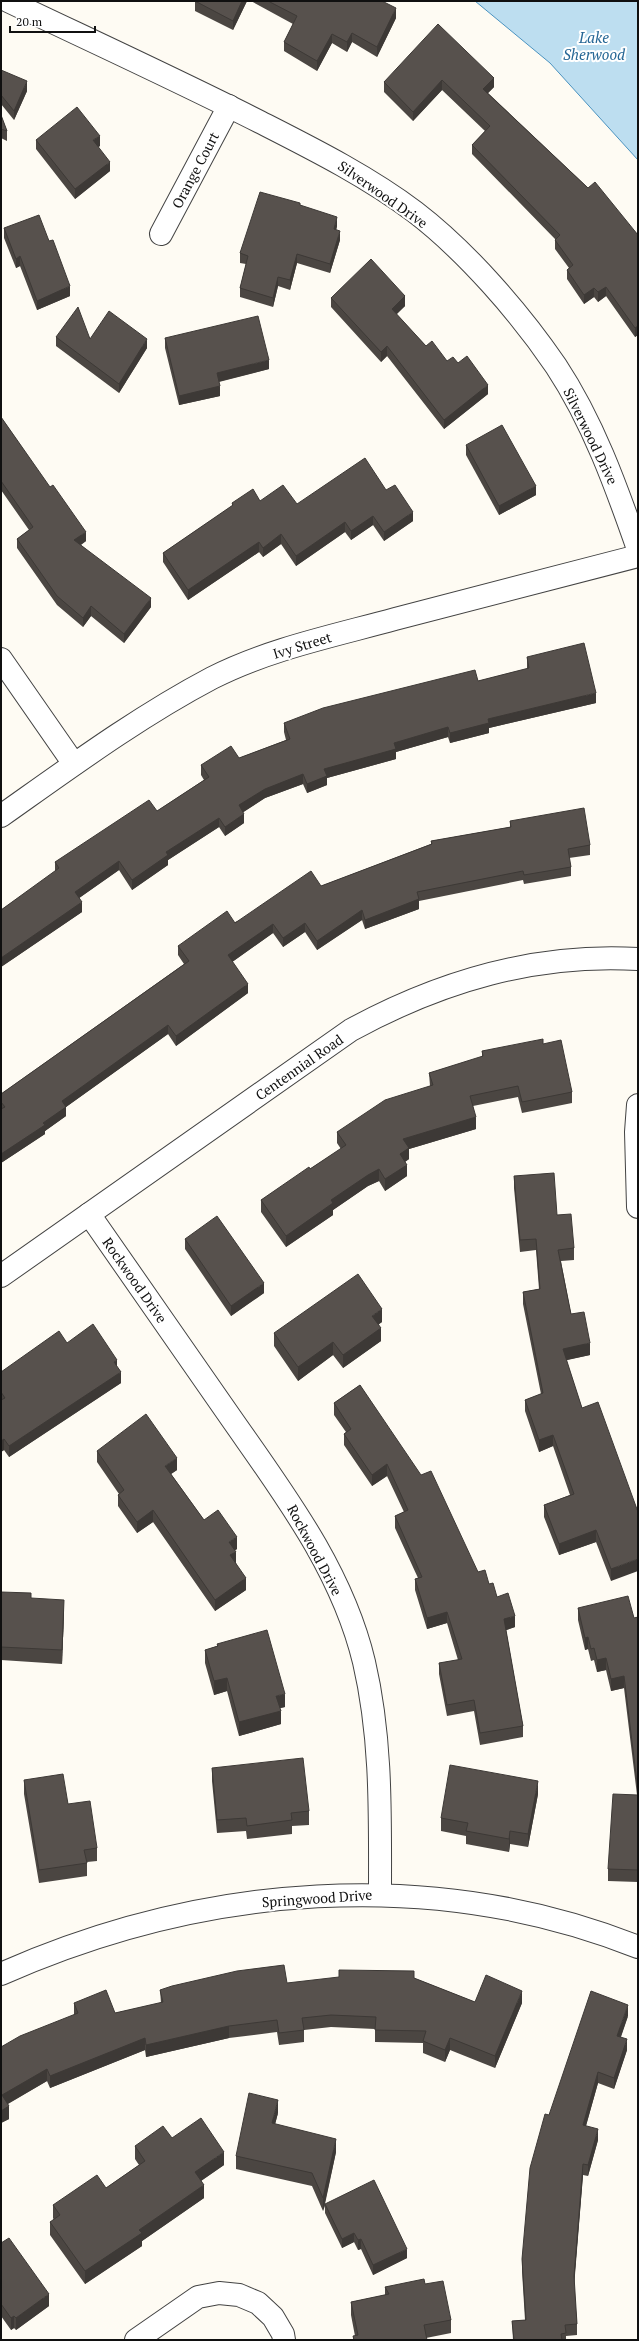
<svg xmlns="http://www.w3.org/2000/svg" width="639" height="2341" viewBox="0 0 639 2341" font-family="'PT Serif',serif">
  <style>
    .water { fill: #bddef0; stroke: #4b93c0 }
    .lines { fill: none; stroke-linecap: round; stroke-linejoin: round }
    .street-casing { stroke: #434343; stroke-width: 24 }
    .street { stroke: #fff; stroke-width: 22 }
    .wall { fill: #4b4642 }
    .shaded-wall { fill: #3d3936 }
    .building { fill: #57514d; stroke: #3d3936 }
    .labels { text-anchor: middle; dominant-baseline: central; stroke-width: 4; stroke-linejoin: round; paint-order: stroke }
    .street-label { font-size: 14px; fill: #101010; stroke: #fff }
    .water-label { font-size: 15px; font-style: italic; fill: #256695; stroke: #fff }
  </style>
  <rect width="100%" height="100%" fill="#fefbf3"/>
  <polygon class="water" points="475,1 638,1 638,160 550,63"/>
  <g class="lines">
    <g class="street-casing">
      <g id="street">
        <path d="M 8,1 C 92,41 177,80 260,122 C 313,149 367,176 415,212 C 466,251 520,313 556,366 C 593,422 616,486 638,549"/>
        <polyline points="161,234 229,106"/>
        <polyline points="1,659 74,764"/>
        <path d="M 1,816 C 69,768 138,717 212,678 C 269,649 333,636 395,619 C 476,598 557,577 638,556"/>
        <polyline points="638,1105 636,1132 638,1207"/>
        <path d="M 89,1214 C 136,1282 184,1350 231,1418 C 284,1494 342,1570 364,1662 C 382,1739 380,1816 380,1894"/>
        <path d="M 1,1276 L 351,1030 C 441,981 535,953 638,959"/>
        <path d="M 1,1974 C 202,1885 431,1865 638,1947"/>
        <polyline points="136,2340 198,2297 219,2293 239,2295 258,2303 273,2317 283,2334 284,2340"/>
      </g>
    </g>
    <use href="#street" class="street"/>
  </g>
  <g class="wall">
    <polygon points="195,1 247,1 233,30 195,11"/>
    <polygon points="251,1 382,1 396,18 377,57 352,42 347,52 332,43 317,71 284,51 284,42 293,24"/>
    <polygon points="1,70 27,91 14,120 1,104"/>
    <polygon points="494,78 494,87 488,93 638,235 638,335 635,337 606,296 598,302 594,297 584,304 567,279 567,270 569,268 555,249 555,239 472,154 472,145 485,131 442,90 413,121 384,92 384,82"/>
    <polygon points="1,115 7,131 7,141 1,138"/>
    <polygon points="36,140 100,146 98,147 110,171 75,199 36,149"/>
    <polygon points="300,205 337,226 336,230 340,240 330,273 297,263 290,290 278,286 273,307 240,297 240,288 246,264 240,263 240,253"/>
    <polygon points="4,228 70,296 37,310 20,266 16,268 4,238"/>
    <polygon points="331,298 405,306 396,314 426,346 447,361 458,363 488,394 444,429 387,356 381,362 331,307"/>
    <polygon points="56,337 90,339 147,348 119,393 56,346"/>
    <polygon points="165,338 269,369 219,382 220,396 179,405 165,348"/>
    <polygon points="1,417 86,541 81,545 151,607 124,643 91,616 83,627 57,605 17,548 17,539 29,530 1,490"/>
    <polygon points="466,445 536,495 499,515 466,455"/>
    <polygon points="386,490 413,521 384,541 373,525 351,540 345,532 296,566 281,544 263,557 259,552 188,600 163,562 163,553 232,506 232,503 260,501 297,504"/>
    <polygon points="527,657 596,703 489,728 489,733 450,743 448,737 396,752 396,759 327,778 327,785 307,793 303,784 265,798 243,812 244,823 225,836 219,827 168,860 168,865 132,890 119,870 79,898 82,912 1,967 1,910 55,872 55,862 157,811 204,780 201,775 201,765 239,758 286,740 284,732 284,723 478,681 527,669"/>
    <polygon points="510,821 590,845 590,855 569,858 571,867 571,876 524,884 523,880 419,901 419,909 365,929 362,920 317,950 305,932 283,947 273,933 232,962 248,993 176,1046 168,1034 66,1107 66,1116 45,1131 45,1134 1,1163 1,1094 184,964 178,955 178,946 321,886 431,844 431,841 510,827"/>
    <polygon points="543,1044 572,1092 572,1103 522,1113 518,1097 473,1106 476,1129 409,1149 409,1159 405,1162 407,1176 385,1191 379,1181 368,1186 333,1210 333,1215 286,1247 261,1212 261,1200 341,1149 337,1143 337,1132 430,1086 429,1073 482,1057 482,1051"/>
    <polygon points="514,1176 557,1215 574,1248 574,1260 561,1261 571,1314 590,1355 566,1360 582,1408 638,1512 611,1581 596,1542 559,1555 544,1517 544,1505 570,1495 553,1446 539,1452 525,1411 525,1400 541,1394 523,1304 523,1292 539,1289 536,1250 520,1252 514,1188"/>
    <polygon points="185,1239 264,1293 231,1316 185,1249"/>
    <polygon points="382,1322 379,1324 381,1341 343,1368 333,1355 298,1381 274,1346 274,1333"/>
    <polygon points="67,1343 117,1367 121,1383 9,1457 4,1450 1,1452 1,1372"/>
    <polygon points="360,1385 478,1572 489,1584 515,1627 506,1630 523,1726 523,1737 480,1745 474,1711 447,1716 439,1674 439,1663 458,1660 447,1623 427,1629 415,1590 415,1579 418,1578 395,1528 395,1516 404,1512 387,1476 372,1486 344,1445 344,1434 346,1432 334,1415 334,1403"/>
    <polygon points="97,1451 177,1470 171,1474 204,1520 237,1549 235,1550 236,1563 246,1590 215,1611 153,1522 137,1533 118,1506 118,1495 119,1494 97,1462"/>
    <polygon points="1,1592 31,1598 64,1613 62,1664 1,1660"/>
    <polygon points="578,1608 634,1618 638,1617 638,1882 608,1881 608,1869 637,1795 624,1688 611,1691 606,1670 597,1672 594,1660 591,1661 588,1649 585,1650 578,1620"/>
    <polygon points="217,1644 285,1707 280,1708 281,1724 239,1736 227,1691 214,1695 205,1663 205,1650 217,1646"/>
    <polygon points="212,1768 309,1811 309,1825 292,1826 292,1834 247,1839 246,1831 217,1833 212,1781"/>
    <polygon points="24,1780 68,1804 97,1848 97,1861 87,1862 87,1876 39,1883 24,1794"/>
    <polygon points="538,1794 528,1847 510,1844 509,1852 466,1844 466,1836 441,1831 441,1818"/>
    <polygon points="414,1978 475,2002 522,2003 495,2068 450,2050 445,2062 423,2053 423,2043 375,2042 375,2029 331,2027 304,2030 304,2042 279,2045 277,2032 229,2038 146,2057 145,2050 50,2088 47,2081 8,2104 9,2119 1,2123 1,2047 74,2015 74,2003 115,2013 161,2003 160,1990 287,1983"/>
    <polygon points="628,2016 621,2037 627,2050 614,2089 598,2083 586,2126 598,2140 588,2176 583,2175 574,2283 577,2324 577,2335 566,2336 566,2340 513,2340 512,2321 525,2320 522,2271 522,2259 549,2115"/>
    <polygon points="278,2113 275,2124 336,2152 325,2204 407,2258 373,2275 361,2249 358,2250 354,2242 342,2248 325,2213 325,2206 323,2211 312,2186 236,2169 236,2156"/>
    <polygon points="172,2138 224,2165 201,2181 204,2198 142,2241 142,2246 85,2284 50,2235 50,2222 54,2220 53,2218 53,2205 106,2188 139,2165 135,2159 135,2146"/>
    <polygon points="1,2243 49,2306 16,2330 14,2328 11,2330 1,2316"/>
    <polygon points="425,2284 451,2320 451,2333 426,2338 427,2340 353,2340 353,2336 355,2336 351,2315 351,2302 385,2295 385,2287"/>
  </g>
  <g class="shaded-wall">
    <polygon points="242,1 247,1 233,30 233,21"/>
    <polygon points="396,8 396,18 377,57 377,47"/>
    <polygon points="352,33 352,42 347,52 347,42"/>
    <polygon points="332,34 332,43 317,71 317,61"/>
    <polygon points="494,78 494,87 483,98 483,89"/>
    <polygon points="442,80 442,90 413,121 413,112"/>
    <polygon points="27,81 27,91 14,120 14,111"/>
    <polygon points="100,136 100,146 93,150 93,140"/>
    <polygon points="110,162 110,171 75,199 75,189"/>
    <polygon points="337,217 337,226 334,239 334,229"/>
    <polygon points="340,231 340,240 330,273 330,264"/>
    <polygon points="297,254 297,263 290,290 290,280"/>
    <polygon points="20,256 20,266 16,268 16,259"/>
    <polygon points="278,277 278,286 273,307 273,298"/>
    <polygon points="70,286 70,296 37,310 37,301"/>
    <polygon points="606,287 606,296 598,302 598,292"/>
    <polygon points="594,288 594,297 584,304 584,295"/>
    <polygon points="405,296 405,306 392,319 392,309"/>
    <polygon points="638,326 638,335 635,337 635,328"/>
    <polygon points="147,339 147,348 119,393 119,384"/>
    <polygon points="387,346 387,356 381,362 381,352"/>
    <polygon points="269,360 269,369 217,382 217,373"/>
    <polygon points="488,385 488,394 444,429 444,420"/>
    <polygon points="220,386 220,396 179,405 179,396"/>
    <polygon points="536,486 536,495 499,515 499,506"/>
    <polygon points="413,512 413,521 384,541 384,532"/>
    <polygon points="373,516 373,525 351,540 351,531"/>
    <polygon points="345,522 345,532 296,566 296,556"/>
    <polygon points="86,532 86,541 74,549 74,540"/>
    <polygon points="281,534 281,544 263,557 263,548"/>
    <polygon points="259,542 259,552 188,600 188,590"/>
    <polygon points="151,598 151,607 124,643 124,634"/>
    <polygon points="91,606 91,616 83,627 83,618"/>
    <polygon points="596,693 596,703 489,728 489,733 450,743 450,733 488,719"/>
    <polygon points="448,727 448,737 396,752 396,759 327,778 327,785 307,793 307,784 324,769 394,743"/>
    <polygon points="303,774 303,784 265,798 239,815 239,805 265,789"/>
    <polygon points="244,814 244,823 225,836 225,827"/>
    <polygon points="219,818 219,827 168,860 168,865 132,890 132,880 166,852"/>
    <polygon points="119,861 119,870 75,901 75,892"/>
    <polygon points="419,899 419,909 365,929 365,920"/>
    <polygon points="82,902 82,912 1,967 1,958"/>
    <polygon points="362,910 362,920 317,950 317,941"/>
    <polygon points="305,923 305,932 283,947 283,938"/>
    <polygon points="273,924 273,933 228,965 228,955"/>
    <polygon points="248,984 248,993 176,1046 176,1036"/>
    <polygon points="168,1025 168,1034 66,1107 66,1116 45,1131 45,1134 1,1163 1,1154 43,1123 62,1101"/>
    <polygon points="476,1117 476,1129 409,1149 409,1159 400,1165 400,1154 403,1139"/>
    <polygon points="407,1165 407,1176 385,1191 385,1179"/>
    <polygon points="379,1169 379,1181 368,1186 333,1210 333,1215 286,1247 286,1236 331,1200 368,1175"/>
    <polygon points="264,1283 264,1293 231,1316 231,1306"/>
    <polygon points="382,1309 382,1322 372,1329 372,1316"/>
    <polygon points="381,1328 381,1341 343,1368 343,1355"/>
    <polygon points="333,1342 333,1355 298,1381 298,1367"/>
    <polygon points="590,1343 590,1355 563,1361 563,1349"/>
    <polygon points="117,1360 117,1371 114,1362"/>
    <polygon points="121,1372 121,1383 9,1457 9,1446"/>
    <polygon points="553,1435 553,1446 539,1452 539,1440"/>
    <polygon points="4,1439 4,1450 1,1452 1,1441"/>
    <polygon points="177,1458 177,1470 165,1478 165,1466"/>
    <polygon points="387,1464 387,1476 372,1486 372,1475"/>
    <polygon points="153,1510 153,1522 137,1533 137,1522"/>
    <polygon points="596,1530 596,1542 559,1555 559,1544"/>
    <polygon points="237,1537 237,1549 229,1554 229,1542"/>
    <polygon points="236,1552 236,1563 230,1555"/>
    <polygon points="638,1559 638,1571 611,1581 611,1569"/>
    <polygon points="246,1578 246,1590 215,1611 215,1600"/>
    <polygon points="64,1600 64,1613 62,1664 62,1650"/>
    <polygon points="447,1612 447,1623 427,1629 427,1618"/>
    <polygon points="515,1616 515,1627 504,1631 504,1619"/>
    <polygon points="588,1637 588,1649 585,1650 585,1638"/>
    <polygon points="606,1658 606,1670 597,1672 597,1660"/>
    <polygon points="624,1676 624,1688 611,1691 611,1679"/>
    <polygon points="227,1678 227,1691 214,1695 214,1681"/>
    <polygon points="285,1694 285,1707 276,1709 276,1696"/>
    <polygon points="281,1711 281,1724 239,1736 239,1722"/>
    <polygon points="538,1781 538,1794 528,1847 528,1834"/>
    <polygon points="510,1831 510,1844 509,1852 509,1839"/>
    <polygon points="522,1991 522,2003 495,2068 495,2056"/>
    <polygon points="628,2005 628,2016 617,2047 617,2036"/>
    <polygon points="229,2026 229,2038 146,2057 146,2045"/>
    <polygon points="145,2038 145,2050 50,2088 50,2076"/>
    <polygon points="450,2038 450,2050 445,2062 445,2050"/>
    <polygon points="627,2039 627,2050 614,2089 614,2078"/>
    <polygon points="47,2069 47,2081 2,2107 2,2095"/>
    <polygon points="598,2072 598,2083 583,2136 583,2125"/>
    <polygon points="278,2100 278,2113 272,2136 272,2123"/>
    <polygon points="9,2106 9,2119 1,2123 1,2111"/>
    <polygon points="598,2129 598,2140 588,2176 588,2165"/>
    <polygon points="336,2139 336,2152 323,2211 323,2198"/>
    <polygon points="224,2152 224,2165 195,2185 195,2172"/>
    <polygon points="583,2164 583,2175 574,2287 574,2276"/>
    <polygon points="204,2185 204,2198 142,2241 142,2246 85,2284 85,2271 139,2230"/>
    <polygon points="354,2233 354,2242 342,2248 342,2239"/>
    <polygon points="361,2239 361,2249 358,2250 358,2240"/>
    <polygon points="407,2249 407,2258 373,2275 373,2265"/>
    <polygon points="49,2294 49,2306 16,2330 16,2318"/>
    <polygon points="14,2316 14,2328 11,2330 11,2318"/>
  </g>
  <g class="building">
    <polygon points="195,1 242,1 233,21"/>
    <polygon points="268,1 382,1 396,8 377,47 352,33 347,42 332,34 317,61 284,42 297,16"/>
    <polygon points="438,24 494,78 483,89 588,188 595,182 638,235 638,326 635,328 606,287 598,292 594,288 584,295 567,270 573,265 555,240 560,235 472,145 490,126 442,80 413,112 384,82"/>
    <polygon points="1,70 27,81 14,111 1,95"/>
    <polygon points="77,107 100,136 93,140 110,162 75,189 36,140"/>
    <polygon points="1,115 7,131 1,129"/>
    <polygon points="260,192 300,203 300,205 337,217 334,229 340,231 330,264 297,254 290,280 278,277 273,298 240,288 248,256 240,253"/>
    <polygon points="39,215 49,241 53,240 70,286 37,301 20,256 16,259 4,228"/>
    <polygon points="371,259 405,296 392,309 426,346 432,341 447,361 453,357 458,363 467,356 488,385 444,420 387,346 381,352 331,298"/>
    <polygon points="78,307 90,339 109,311 147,339 119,384 56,337"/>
    <polygon points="258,316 269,360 217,373 220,386 179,396 165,338"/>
    <polygon points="1,417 50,487 53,485 86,532 74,540 151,598 124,634 91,606 83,618 57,596 17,539 33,527 1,481"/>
    <polygon points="502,425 536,486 499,506 466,445"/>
    <polygon points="365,458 386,490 395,485 413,512 384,532 373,516 351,531 345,522 296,556 281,534 263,548 259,542 188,590 163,553 233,505 232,503 253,489 260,501 283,485 297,504"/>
    <polygon points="584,643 596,693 488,719 489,723 450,733 448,727 394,743 396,749 324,769 327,776 307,784 303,774 265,789 239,805 244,814 225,827 219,818 166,852 168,855 132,880 119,861 75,892 82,902 1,958 1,910 59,868 55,862 149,800 157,811 209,777 201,765 231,746 239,758 290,739 284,723 323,708 475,670 478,681 529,668 527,657"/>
    <polygon points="584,808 590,845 568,849 571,867 524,875 523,871 417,892 419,899 365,920 362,910 317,941 305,923 283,938 273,924 228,955 248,984 176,1036 168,1025 62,1101 66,1107 43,1123 45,1125 1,1154 1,1109 5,1107 1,1102 1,1094 189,961 178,946 227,911 235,923 311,871 321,886 432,844 431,841 511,827 510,821"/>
    <polygon points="543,1039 543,1044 561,1040 572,1092 522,1102 518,1086 470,1096 476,1117 403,1139 409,1148 400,1154 407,1165 385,1179 379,1169 368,1175 331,1200 333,1203 286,1236 261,1200 309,1167 310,1169 346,1145 337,1132 385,1100 433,1085 429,1073 483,1056 482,1051"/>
    <polygon points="554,1173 557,1215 571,1214 574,1248 558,1250 571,1314 584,1312 590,1343 563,1349 582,1408 598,1402 638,1512 638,1559 611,1569 596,1530 559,1544 544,1505 574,1494 553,1435 539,1440 525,1400 543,1393 523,1292 540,1289 536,1239 520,1240 514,1176"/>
    <polygon points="217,1216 264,1283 231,1306 185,1239"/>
    <polygon points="358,1274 382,1309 372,1316 381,1328 343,1355 333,1342 298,1367 274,1333"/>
    <polygon points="93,1324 117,1360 114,1362 121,1372 9,1446 4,1439 1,1441 1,1400 5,1398 1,1392 1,1372 59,1331 67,1343"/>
    <polygon points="360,1385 421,1475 431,1471 478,1572 485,1570 489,1584 493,1583 497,1597 508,1593 515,1616 504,1619 523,1726 480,1733 474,1700 447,1705 439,1663 462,1659 447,1612 427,1618 415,1579 422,1577 395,1516 408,1510 387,1464 372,1475 344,1434 351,1429 334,1403"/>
    <polygon points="146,1414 177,1458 165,1466 204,1520 218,1510 237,1537 229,1542 236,1552 230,1555 246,1578 215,1600 153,1510 137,1522 118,1495 124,1490 97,1451"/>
    <polygon points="1,1592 31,1593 31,1598 64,1600 62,1650 1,1647"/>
    <polygon points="628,1596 634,1618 638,1617 638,1791 624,1676 611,1679 606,1658 597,1660 594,1648 591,1649 588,1637 585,1638 578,1608"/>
    <polygon points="267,1630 285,1694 276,1696 281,1711 239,1722 227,1678 214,1681 205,1650 218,1646 217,1644"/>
    <polygon points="303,1758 309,1811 291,1813 292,1820 247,1826 246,1818 217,1820 212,1768"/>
    <polygon points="450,1765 538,1781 528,1834 510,1831 509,1839 466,1831 468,1823 441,1818"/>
    <polygon points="63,1774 68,1804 90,1801 97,1848 84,1850 87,1863 39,1870 24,1780"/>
    <polygon points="613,1794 638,1795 638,1870 608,1869"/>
    <polygon points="284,1965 287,1983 339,1977 339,1970 414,1971 414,1978 475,2002 486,1975 522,1991 495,2056 450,2038 445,2050 423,2041 426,2031 375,2030 376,2017 331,2015 302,2018 304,2030 279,2033 277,2020 229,2026 146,2045 145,2038 50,2076 47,2069 2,2095 9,2106 1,2111 1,2047 20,2036 78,2013 74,2003 106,1990 115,2013 163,2002 160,1990 172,1986 237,1971"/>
    <polygon points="591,1991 628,2005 617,2036 627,2039 614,2078 598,2072 583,2125 598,2129 588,2165 583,2164 574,2276 577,2324 565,2325 566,2333 561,2334 562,2340 514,2340 512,2321 526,2320 522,2259 530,2168 545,2114 549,2115"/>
    <polygon points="249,2093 278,2100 272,2123 336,2139 323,2198 312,2173 236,2156"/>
    <polygon points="201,2118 224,2152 195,2172 204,2185 139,2230 142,2233 85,2271 50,2222 60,2215 53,2205 97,2175 106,2188 145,2161 135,2146 163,2126 172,2138"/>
    <polygon points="374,2180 407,2249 373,2265 361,2239 358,2240 354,2233 342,2239 325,2204"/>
    <polygon points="9,2238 49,2294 16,2318 14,2316 11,2318 1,2304 1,2243"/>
    <polygon points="424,2279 425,2284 443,2281 451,2320 424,2325 427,2340 354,2340 353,2336 358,2335 351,2302 389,2294 385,2287"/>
  </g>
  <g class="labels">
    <g class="street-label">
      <text transform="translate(195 170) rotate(-62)">Orange Court</text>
      <text transform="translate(383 194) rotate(35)">Silverwood Drive</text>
      <text transform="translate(591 436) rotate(64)">Silverwood Drive</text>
      <text transform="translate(302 645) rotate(-17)">Ivy Street</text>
      <text transform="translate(299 1067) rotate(-35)">Centennial Road</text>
      <text transform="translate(135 1280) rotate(55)">Rockwood Drive</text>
      <text transform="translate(315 1550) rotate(62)">Rockwood Drive</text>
      <text transform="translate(317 1898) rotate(-4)">Springwood Drive</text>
    </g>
    <g class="water-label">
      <text x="594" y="37">Lake<tspan x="594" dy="17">Sherwood</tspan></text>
    </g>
  </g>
  <rect width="639" height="2341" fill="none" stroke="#101010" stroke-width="4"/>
  <path d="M10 26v6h85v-6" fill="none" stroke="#101010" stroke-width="2"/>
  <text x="16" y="26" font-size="12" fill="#101010" stroke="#ffffff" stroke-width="3" paint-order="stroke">20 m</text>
</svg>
